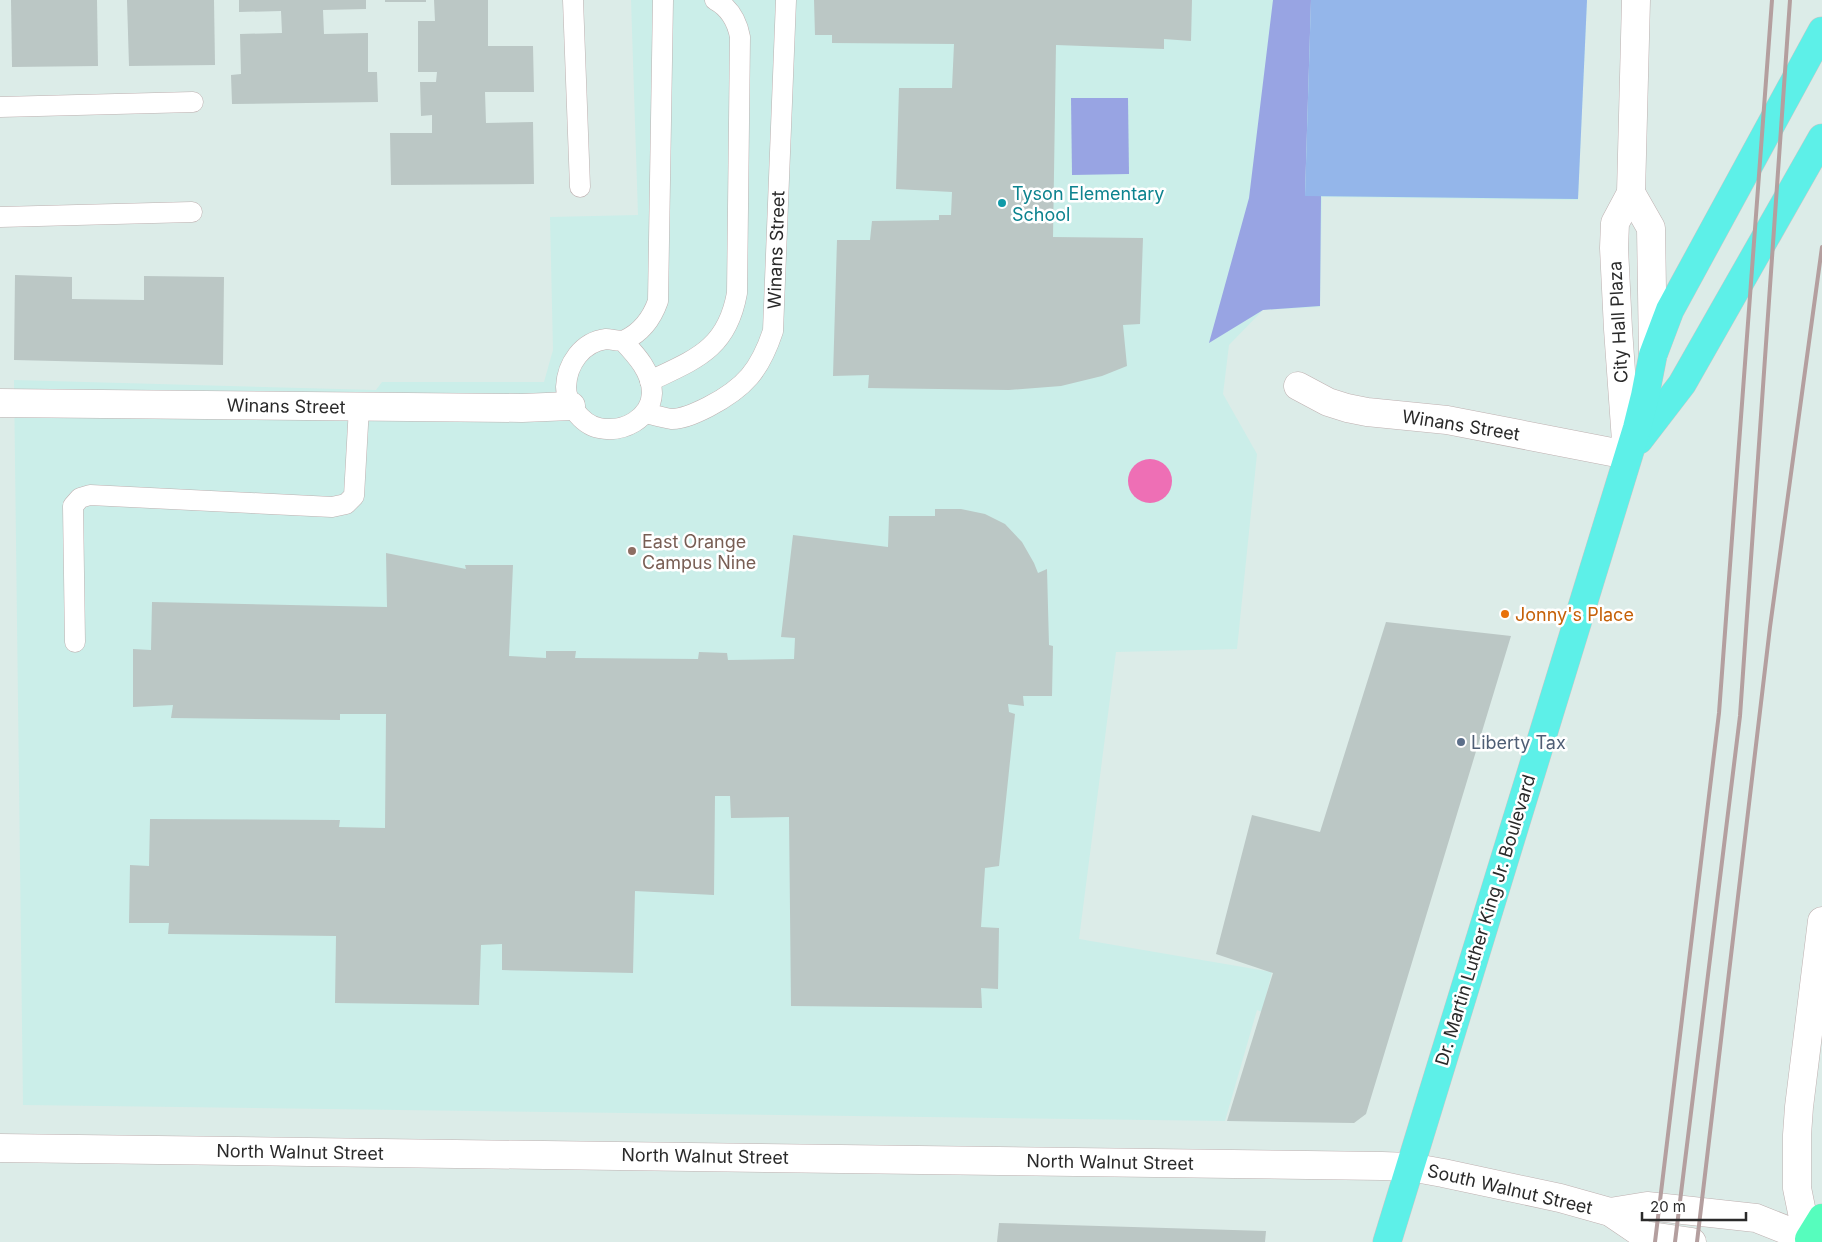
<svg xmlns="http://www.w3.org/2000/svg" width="1822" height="1242" viewBox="0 0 1822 1242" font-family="Inter,sans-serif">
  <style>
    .education { fill: #cbeee9 }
    .green { fill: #98a4e3 }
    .pitch { fill: #94b6ea }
    .water { fill: #ee6fb5 }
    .building { fill: #bbc7c5 }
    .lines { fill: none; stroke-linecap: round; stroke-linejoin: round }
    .lane-casing { stroke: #beb0b0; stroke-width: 21 }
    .street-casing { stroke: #beb0b0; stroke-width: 29 }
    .secondary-casing { stroke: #beb0b0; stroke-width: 29 }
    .primary-casing { stroke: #c8c8c8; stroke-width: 29 }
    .highway-casing { stroke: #c8c8c8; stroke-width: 29 }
    .lane { stroke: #fff; stroke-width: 20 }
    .street { stroke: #fff; stroke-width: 28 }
    .secondary { stroke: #fff; stroke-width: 28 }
    .primary { stroke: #5df0e8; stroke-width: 28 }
    .highway { stroke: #56fdbd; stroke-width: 28 }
    .rail { stroke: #b49f9f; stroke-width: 4 }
    .culture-dot { fill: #0f9aa8; stroke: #fff; stroke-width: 2 }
    .education-dot { fill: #8d6e63; stroke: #fff; stroke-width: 2 }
    .food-dot { fill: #e8710a; stroke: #fff; stroke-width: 2 }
    .service-dot { fill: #5c6f8a; stroke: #fff; stroke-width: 2 }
    .labels { text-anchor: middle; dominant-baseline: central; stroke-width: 5; stroke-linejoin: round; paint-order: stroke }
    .culture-label { font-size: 18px; fill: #0d838f; stroke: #fff; text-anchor: start }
    .street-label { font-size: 18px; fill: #2a2a2a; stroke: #fff }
    .education-label { font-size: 18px; fill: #785e54; stroke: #fff; text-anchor: start }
    .food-label { font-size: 18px; fill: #c56008; stroke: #fff; text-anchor: start }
    .service-label { font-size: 18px; fill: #4e5e75; stroke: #fff; text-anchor: start }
  </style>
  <rect width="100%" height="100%" fill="#dcece8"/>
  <polygon class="education" points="631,0 1587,0 1578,200 1322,197 1320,307 1263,310 1229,345 1223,394 1257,454 1237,649 1116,652 1079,939 1272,972 1262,1012 1257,1010 1225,1121 23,1105 14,380 376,390 382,382 544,382 553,350 550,217 638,215"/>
  <g class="green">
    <polygon points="1273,0 1311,0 1305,195 1321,196 1320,306 1263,310 1209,343 1249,198"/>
    <polygon points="1071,98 1128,98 1129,174 1072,175"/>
  </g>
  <polygon class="pitch" points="1311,0 1587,0 1578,199 1305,196"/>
  <circle class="water" cx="1150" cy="481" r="22"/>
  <g class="building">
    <polygon points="11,0 97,0 98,66 12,67"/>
    <polygon points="127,0 214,0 215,65 129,66"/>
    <polygon points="239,0 366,0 366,9 323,10 324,34 368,33 368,72 377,72 378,102 232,104 231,75 241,74 240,34 282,33 281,11 239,12"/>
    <rect x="385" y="0" width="41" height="2"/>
    <polygon points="434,0 488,0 488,46 533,46 534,92 485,92 486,123 533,122 534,184 391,185 390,133 432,133 432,115 421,116 420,82 436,82 437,72 418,72 418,21 435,21"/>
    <polygon points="814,0 1192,0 1191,41 1164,39 1164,49 1056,45 1053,237 1143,238 1140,324 1123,325 1127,366 1102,376 1061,386 1009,390 868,388 869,375 833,376 837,240 870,240 872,221 939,220 939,215 951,215 952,192 896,189 899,88 952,88 954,44 832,43 832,35 815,35"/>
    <polygon points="15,275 72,277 72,299 144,300 144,276 224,277 223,365 14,360"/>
    <polygon points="935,509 961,509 985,514 1005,524 1022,542 1034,563 1038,573 1047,569 1049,645 1053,646 1052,696 1023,696 1024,706 1008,704 1009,712 1015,714 999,866 985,868 981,927 999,928 998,989 981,988 982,1008 791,1006 789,817 731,818 730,796 715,796 714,895 635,891 633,973 502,970 502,944 481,945 479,1005 335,1003 336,936 168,934 169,923 129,923 130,865 149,866 150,819 340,820 339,827 385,828 386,714 340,714 340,720 171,718 173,705 133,707 133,649 151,650 152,602 387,607 386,553 466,569 465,565 513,565 509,656 546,658 546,651 576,651 575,658 698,659 699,652 727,653 728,660 794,659 795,638 781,637 793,535 888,547 889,516 935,516"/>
    <polygon points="1386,622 1511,636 1366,1114 1354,1123 1227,1121 1273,973 1216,954 1252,815 1320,832"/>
    <polygon points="999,1223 1266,1231 1265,1242 997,1242"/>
  </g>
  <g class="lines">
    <g class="lane-casing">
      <g id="lane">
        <polyline points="573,0 580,187"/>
        <polyline points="0,107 193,102"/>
        <polyline points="0,217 192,212"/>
        <path d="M 623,341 C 636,355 652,372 652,393 C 651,419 623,433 599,428 C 589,426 581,419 575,411 C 570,405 566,395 566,387 C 567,364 582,342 606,339 C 612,339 619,342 625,340 C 642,332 652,318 658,301 L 663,0"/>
        <path d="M 650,381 C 696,359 727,349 737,293 L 740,37 C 737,21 730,8 715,0"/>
        <path d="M 646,413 C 654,415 664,418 672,419 C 684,419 698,412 708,407 C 745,388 760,370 773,331 L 786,0"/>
        <polyline points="75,642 73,506 80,498 90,495 332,507 346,504 354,496 359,407"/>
      </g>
    </g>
    <g class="street-casing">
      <g id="street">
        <polyline points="1631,193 1651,228 1653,354"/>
        <polyline points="1298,386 1328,402 1347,408 1367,412 1447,420 1627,455 1618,329 1614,248 1615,223 1631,193 1636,0"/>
        <polyline points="0,403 522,408 571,406"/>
        <polyline points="0,1148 1382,1166 1410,1167 1443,1173 1560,1198 1610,1212 1644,1235 1692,1242"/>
        <polyline points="1610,1212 1647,1206 1756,1218 1809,1239"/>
      </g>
    </g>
    <g class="secondary-casing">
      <polyline id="secondary" points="1808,1242 1797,1188 1797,1135 1799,1107 1822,921"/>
    </g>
    <g class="primary-casing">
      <g id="primary">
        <polyline points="1639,440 1682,384 1822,138"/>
        <polyline points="1387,1242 1637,428 1645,396 1653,355 1670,310 1822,31"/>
      </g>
    </g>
    <g class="highway-casing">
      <polyline id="highway" points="1809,1239 1822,1218"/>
    </g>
    <use href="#lane" class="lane"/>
    <use href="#street" class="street"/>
    <use href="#secondary" class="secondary"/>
    <use href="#primary" class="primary"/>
    <use href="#highway" class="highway"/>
    <g class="rail">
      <polyline points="1655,1242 1719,713 1772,0"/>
      <polyline points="1675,1242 1740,716 1790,0"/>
      <polyline points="1697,1242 1770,627 1822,247"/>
    </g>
  </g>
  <circle class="culture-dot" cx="1002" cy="203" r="5"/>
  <circle class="education-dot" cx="632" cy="551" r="5"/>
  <circle class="food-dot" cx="1505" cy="614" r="5"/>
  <circle class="service-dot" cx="1461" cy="742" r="5"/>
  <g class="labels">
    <g class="culture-label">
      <text x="1012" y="193">Tyson Elementary<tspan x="1012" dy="21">School</tspan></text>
    </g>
    <g class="street-label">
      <text transform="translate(776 250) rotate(-88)">Winans Street</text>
      <text transform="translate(1618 322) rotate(-93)">City Hall Plaza</text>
      <text transform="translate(286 406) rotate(1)">Winans Street</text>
      <text transform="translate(1461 425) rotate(9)">Winans Street</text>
      <text transform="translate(1485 920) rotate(-73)">Dr. Martin Luther King Jr. Boulevard</text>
      <text transform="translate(300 1152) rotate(1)">North Walnut Street</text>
      <text transform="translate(705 1156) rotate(1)">North Walnut Street</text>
      <text transform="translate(1110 1162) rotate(1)">North Walnut Street</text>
      <text transform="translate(1510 1189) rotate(13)">South Walnut Street</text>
    </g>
    <g class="education-label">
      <text x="642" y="541">East Orange<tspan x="642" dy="21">Campus Nine</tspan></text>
    </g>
    <g class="food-label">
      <text x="1515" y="614">Jonny's Place</text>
    </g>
    <g class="service-label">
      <text x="1471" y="742">Liberty Tax</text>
    </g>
  </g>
  <path d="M1642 1212v8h104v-8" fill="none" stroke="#2a2a2a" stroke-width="2.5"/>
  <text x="1650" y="1212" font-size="15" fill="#2a2a2a" stroke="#ffffff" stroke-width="4" paint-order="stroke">20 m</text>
</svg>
